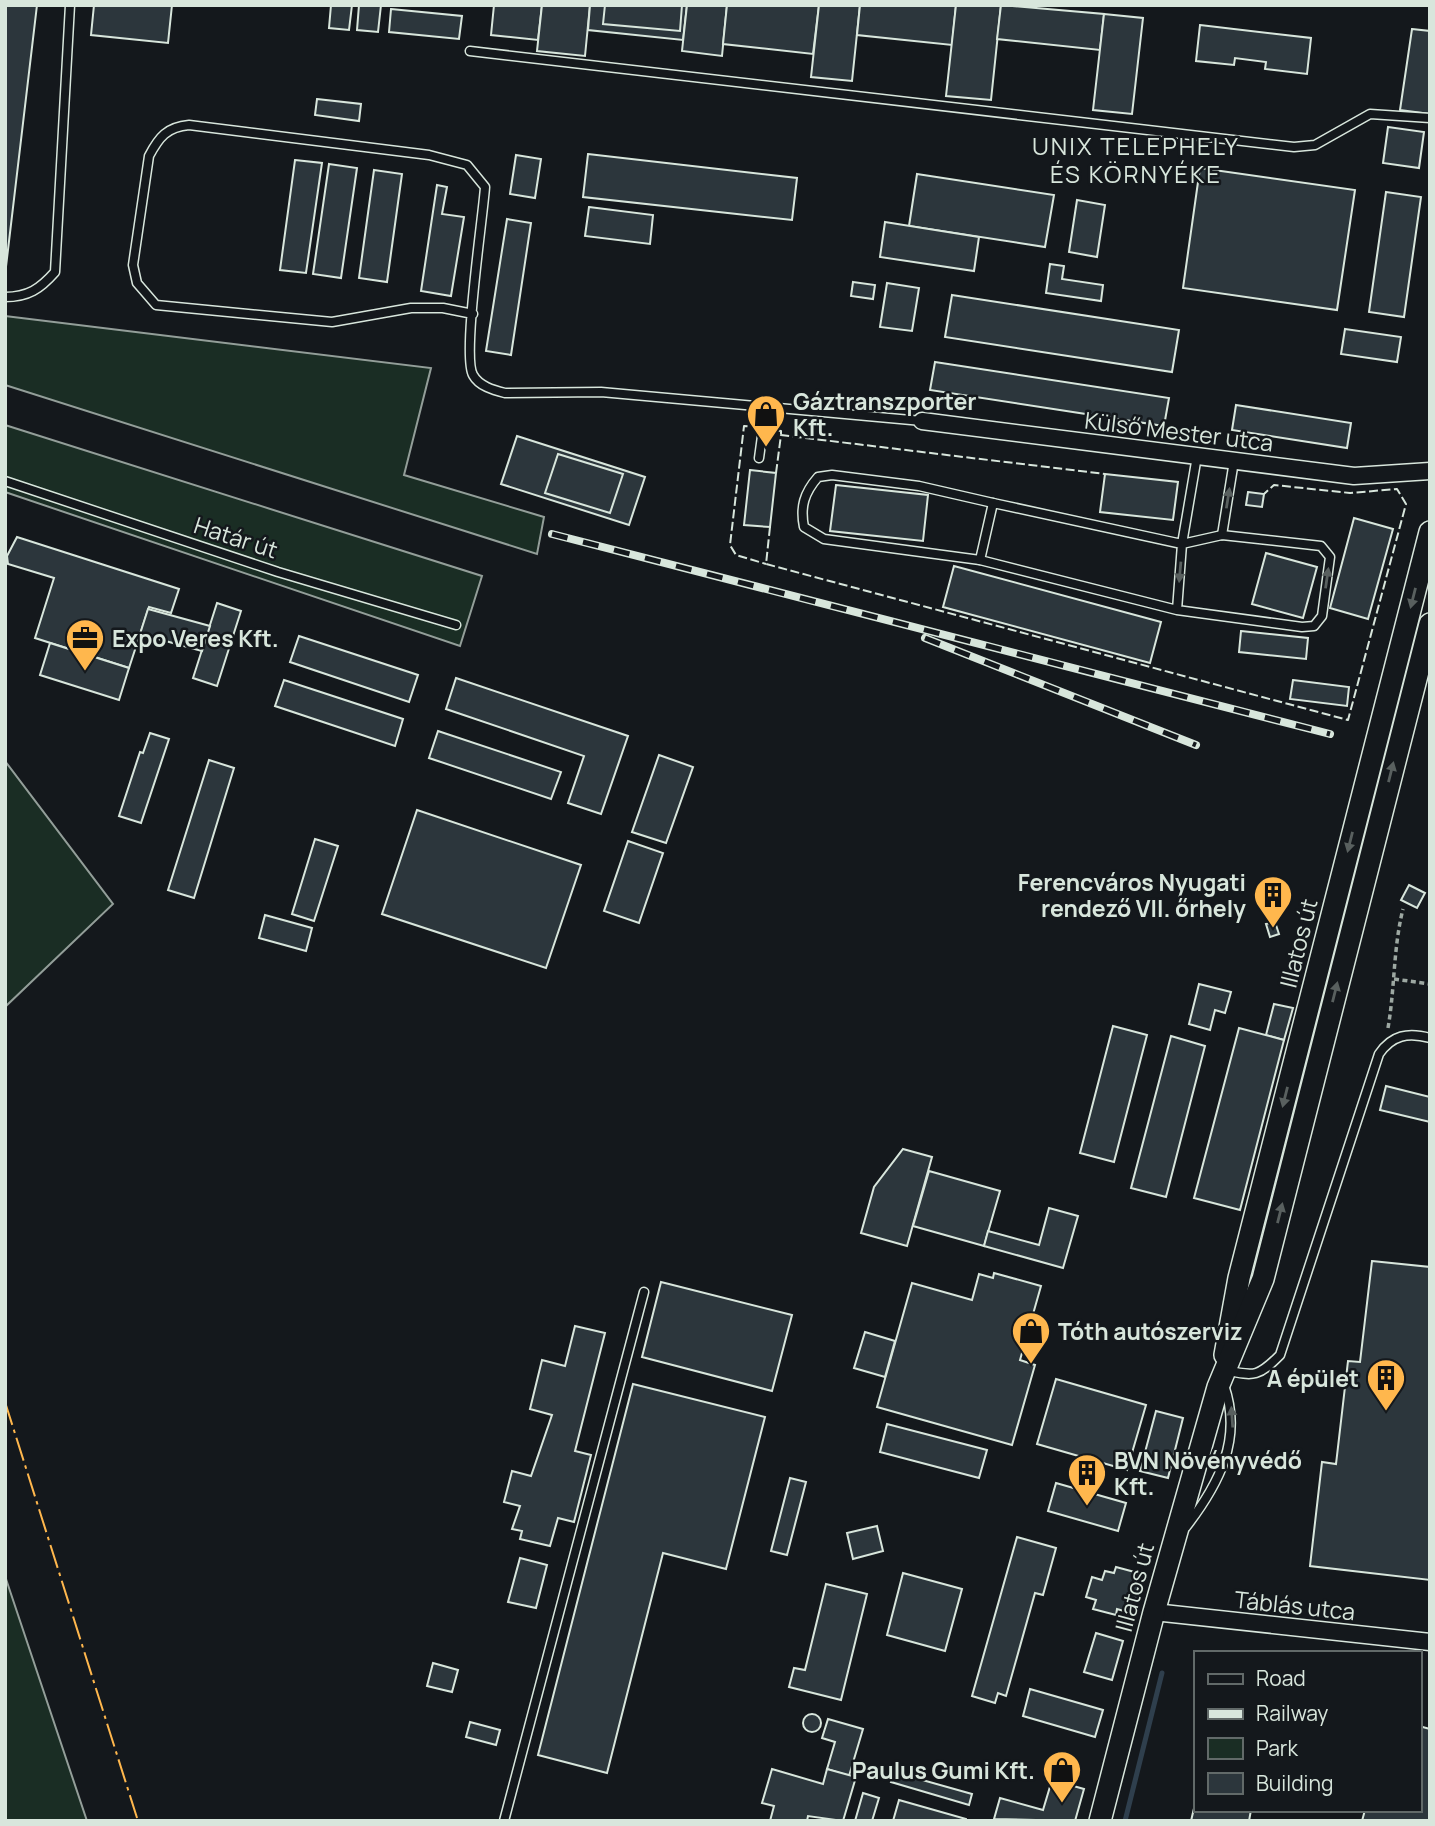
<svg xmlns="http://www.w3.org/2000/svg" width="1435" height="1826" viewBox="0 0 1435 1826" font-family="Manrope,sans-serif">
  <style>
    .green { fill: #1a2d24; stroke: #939e99; stroke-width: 2 }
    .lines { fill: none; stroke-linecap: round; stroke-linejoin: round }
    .stream { stroke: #2f3f4d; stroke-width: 5 }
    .building { fill: #2c363c; stroke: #d8e6dc; stroke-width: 2 }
    .lane-casing { stroke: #d8e6dc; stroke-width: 11 }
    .street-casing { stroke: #d8e6dc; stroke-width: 19 }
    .secondary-casing { stroke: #d8e6dc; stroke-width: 24 }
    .path { stroke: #9da8a2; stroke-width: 3.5; stroke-dasharray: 5 3.5; stroke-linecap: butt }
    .lane { stroke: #14181c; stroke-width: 8 }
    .street { stroke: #14181c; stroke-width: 16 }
    .secondary { stroke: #14181c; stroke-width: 21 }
    .rail-casing { stroke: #d8e6dc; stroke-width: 8 }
    .rail { stroke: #14181c; stroke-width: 5; stroke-dasharray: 16; stroke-linecap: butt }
    .fence { stroke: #d8e6dc; stroke-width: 2; stroke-dasharray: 9 3.5; stroke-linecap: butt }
    .power { stroke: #ffb74d; stroke-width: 2; stroke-dasharray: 24 5 3.5 5; stroke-linecap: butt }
    .oneway { fill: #59605f }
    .labels { text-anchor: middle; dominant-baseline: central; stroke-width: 5; stroke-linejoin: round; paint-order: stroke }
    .poi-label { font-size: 23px; font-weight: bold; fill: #d8e6dc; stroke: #14181c; text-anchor: start }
    .street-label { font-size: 23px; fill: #d8e6dc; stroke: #14181c }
    .neighbourhood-label { font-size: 24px; letter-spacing: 2px; fill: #d8e6dc; stroke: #14181c }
  </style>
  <rect width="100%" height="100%" fill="#14181c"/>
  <g class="green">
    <polygon points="5,316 431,368 404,475 544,517 537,554 5,385"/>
    <polygon points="5,425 482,576 460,646 5,492"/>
    <polygon points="5,761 113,904 6,1006 5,1005"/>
    <polygon points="5,1576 87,1821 5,1821"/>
  </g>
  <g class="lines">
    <polyline class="stream" points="1125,1821 1162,1673"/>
  </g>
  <g class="building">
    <polygon points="5,5 37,5 5,275"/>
    <polygon points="94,5 172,5 168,43 91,35"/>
    <polygon points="331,5 352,5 349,30 329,28"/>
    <polygon points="359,5 381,5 378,32 357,30"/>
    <polygon points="494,5 542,5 538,40 491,35"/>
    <polygon points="542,5 590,5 585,56 537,51"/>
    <polygon points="590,5 687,5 683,40 588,30"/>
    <polygon points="605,5 682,5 680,31 603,24"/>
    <polygon points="687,5 727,5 722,56 682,51"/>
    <polygon points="727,5 819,5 813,54 723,44"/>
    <polygon points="819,5 860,5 852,81 811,77"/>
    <polygon points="860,5 956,5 952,45 857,35"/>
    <polygon points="956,5 1001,5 991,100 946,96"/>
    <polygon points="1001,5 1104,14 1100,50 997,39"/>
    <polygon points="391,9 462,16 459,39 389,32"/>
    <polygon points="1104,14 1143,18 1132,114 1093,110"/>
    <polygon points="1200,25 1311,38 1307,74 1265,69 1266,62 1235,58 1234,65 1196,61"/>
    <polygon points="1412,29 1430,31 1430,114 1400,110"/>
    <polygon points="317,99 361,104 359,121 315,115"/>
    <polygon points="1388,127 1424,132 1419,168 1383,163"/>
    <polygon points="588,154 797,178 792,220 583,197"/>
    <polygon points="516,155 541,159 535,198 510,194"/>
    <polygon points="295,160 322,163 306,273 280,270"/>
    <polygon points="329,164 357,168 341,278 313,274"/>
    <polygon points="1200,168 1355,190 1337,310 1183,288"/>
    <polygon points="374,170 402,174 387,282 359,278"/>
    <polygon points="917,174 1054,195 1045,247 909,226"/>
    <polygon points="437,185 447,187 442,214 464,217 451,296 421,291"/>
    <polygon points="1386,192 1421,197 1404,317 1369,312"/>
    <polygon points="1077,200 1105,205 1097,257 1069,252"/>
    <polygon points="589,207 653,215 650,244 585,236"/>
    <polygon points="507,219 531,223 511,355 486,351"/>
    <polygon points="885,222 979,237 974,271 880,257"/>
    <polygon points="1050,264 1064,266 1062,279 1103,285 1101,301 1046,293"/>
    <polygon points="853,282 875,285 873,299 851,296"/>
    <polygon points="887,283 919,288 912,331 880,327"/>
    <polygon points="952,295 1179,330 1172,372 945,337"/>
    <polygon points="1345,329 1401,337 1397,362 1341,354"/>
    <polygon points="935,362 1169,398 1164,426 930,390"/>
    <polygon points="1236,405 1351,423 1347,448 1232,430"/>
    <polygon points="517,436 645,477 629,525 501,484"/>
    <polygon points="558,454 623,474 610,513 545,493"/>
    <polygon points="750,470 776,473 770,527 744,525"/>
    <polygon points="1105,474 1178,482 1173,520 1100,512"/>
    <polygon points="836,485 928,495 923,541 830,531"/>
    <polygon points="1248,492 1264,494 1262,507 1246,505"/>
    <polygon points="1354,518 1393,529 1368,619 1330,608"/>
    <polygon points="17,537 179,589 171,613 149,607 129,668 35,638 54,578 8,564 7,556"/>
    <polygon points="1266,553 1317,567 1303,618 1252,604"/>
    <polygon points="954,566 1161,622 1150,663 943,607"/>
    <polygon points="217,603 241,611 217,686 193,678"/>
    <polygon points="148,609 210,626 202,651 140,634"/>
    <polygon points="1241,631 1308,638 1306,659 1239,652"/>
    <polygon points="299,636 418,675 409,702 290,662"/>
    <polygon points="50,643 129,668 119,700 40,675"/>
    <polygon points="456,678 628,736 601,814 568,803 584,756 446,709"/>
    <polygon points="284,680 403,719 395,746 275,706"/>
    <polygon points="1293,680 1349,687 1347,706 1290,699"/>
    <polygon points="438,731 561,772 551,799 429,758"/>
    <polygon points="150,733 169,739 141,823 119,816 140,752 143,753"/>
    <polygon points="659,755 693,767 666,843 632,832"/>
    <polygon points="209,760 234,768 194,898 168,890"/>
    <polygon points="417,810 581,865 546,968 382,914"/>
    <polygon points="315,839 338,846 314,921 292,914"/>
    <polygon points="628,841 663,853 639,923 604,911"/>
    <polygon points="1409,885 1425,893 1417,908 1401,900"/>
    <polygon points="265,915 312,928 306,951 259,938"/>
    <polygon points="1275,922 1279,934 1270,937 1266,924"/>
    <polygon points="1199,984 1231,992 1225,1013 1215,1010 1210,1030 1189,1024"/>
    <polygon points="1274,1004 1293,1008 1284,1040 1266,1035"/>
    <polygon points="1113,1026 1147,1035 1114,1162 1080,1153"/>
    <polygon points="1239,1028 1284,1040 1240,1210 1194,1198"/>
    <polygon points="1171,1036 1205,1046 1166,1197 1131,1188"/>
    <polygon points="1386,1086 1430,1097 1430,1122 1380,1110"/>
    <polygon points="903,1149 932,1157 907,1246 861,1233 874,1187"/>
    <polygon points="929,1171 1000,1191 984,1246 913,1226"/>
    <polygon points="1049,1208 1078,1216 1063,1268 984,1246 988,1231 1039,1245"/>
    <polygon points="1372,1261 1430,1267 1430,1580 1310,1566 1322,1462 1336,1464 1348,1361 1360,1362"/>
    <polygon points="994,1273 1041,1286 1020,1360 1035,1365 1012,1445 877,1407 912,1283 972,1300 979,1274 993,1278"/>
    <polygon points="661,1282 792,1315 772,1391 642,1357"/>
    <polygon points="575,1326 605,1333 575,1451 591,1455 574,1522 558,1518 550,1546 520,1539 522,1531 512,1529 520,1506 504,1502 512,1471 531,1476 552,1415 530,1409 542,1360 565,1366"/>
    <polygon points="865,1332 895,1341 885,1377 854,1368"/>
    <polygon points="1056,1379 1146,1405 1127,1470 1037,1444"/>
    <polygon points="633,1384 765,1417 726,1569 663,1553 607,1773 538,1755"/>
    <polygon points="1156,1411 1183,1418 1168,1478 1140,1471"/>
    <polygon points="887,1424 987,1450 979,1478 880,1452"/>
    <polygon points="790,1478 806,1482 787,1555 771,1551"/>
    <polygon points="1056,1483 1126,1503 1118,1531 1048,1511"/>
    <polygon points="877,1526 883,1551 853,1559 847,1533"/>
    <polygon points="1017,1537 1056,1548 1043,1595 1035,1593 1006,1696 998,1693 995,1703 972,1696"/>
    <polygon points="520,1558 547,1565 536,1608 508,1602"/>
    <polygon points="1116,1567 1142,1574 1131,1613 1117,1609 1116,1615 1093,1609 1096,1600 1086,1597 1092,1577 1102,1580 1105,1571 1114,1573"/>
    <polygon points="903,1573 962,1589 945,1651 887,1635"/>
    <polygon points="826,1584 867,1594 841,1700 789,1687 794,1668 805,1670"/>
    <polygon points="1096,1633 1123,1641 1112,1680 1084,1672"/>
    <polygon points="433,1663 458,1670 452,1692 427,1686"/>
    <polygon points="1030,1689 1103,1710 1095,1737 1023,1716"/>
    <circle cx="812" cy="1723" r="9"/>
    <polygon points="828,1719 863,1729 849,1776 827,1769 835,1742 822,1738"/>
    <polygon points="470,1722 500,1730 496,1745 466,1737"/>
    <polygon points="1419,1726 1430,1729 1430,1821 1362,1821 1365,1810 1419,1810"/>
    <polygon points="772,1769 823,1784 827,1769 856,1777 843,1821 808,1816 807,1821 770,1821 774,1806 762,1803"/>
    <polygon points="894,1772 972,1794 969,1805 891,1782"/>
    <polygon points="1052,1780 1084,1789 1075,1821 994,1819 1000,1798 1043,1810"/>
    <polygon points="863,1793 879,1798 872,1821 855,1821"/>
    <polygon points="899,1800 966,1819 966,1821 893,1821"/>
    <polygon points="1195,1804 1195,1810 1251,1810 1249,1821 1191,1821"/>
  </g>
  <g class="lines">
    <g class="lane-casing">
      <g id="lane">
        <polyline points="470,51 1294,147 1315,145 1370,114 1430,118"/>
        <path d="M 5,297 C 28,297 40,289 55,272 L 70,5"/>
        <path d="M 473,314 L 443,308 L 411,308 L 332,322 L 156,305 L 137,283 L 133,265 L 149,156 C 159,137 167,127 189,125 L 429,155 L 467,165 L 485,187 C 483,217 462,356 473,375 C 479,386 493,390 505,393 L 601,392 L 922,421"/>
        <polyline points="759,458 766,407"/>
        <polyline points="5,481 278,572 456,625"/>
        <polyline points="1222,535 1234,461"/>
        <path d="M 980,560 L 824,539 L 804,527 C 800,507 804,493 818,477 L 832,475 L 919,486 L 993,503"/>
        <polyline points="1177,610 980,560 993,503 1182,544 1222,535 1321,546 1330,557 1322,616 1314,626 1302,627 1177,610 1182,544 1197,456"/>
        <path d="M 1226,1370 C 1255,1377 1259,1376 1280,1355 L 1379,1054 C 1392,1035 1408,1032 1430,1038"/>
        <path d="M 1186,1527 C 1219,1484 1243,1439 1224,1385"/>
        <polyline points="504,1821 644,1292"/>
      </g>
    </g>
    <g class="street-casing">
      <g id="street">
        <polyline points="922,421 1354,476 1430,471"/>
        <polyline points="1154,1612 1430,1642"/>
      </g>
    </g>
    <g class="secondary-casing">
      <g id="secondary">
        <polyline points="1225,1355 1239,1278 1430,532"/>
        <polyline points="1100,1821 1154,1612 1218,1387 1263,1279 1430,624"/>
      </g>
    </g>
    <g class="path">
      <polyline points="1394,979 1430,984"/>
      <path d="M 1388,1028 C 1395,988 1393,949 1403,909"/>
    </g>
    <use href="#lane" class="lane"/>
    <use href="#street" class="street"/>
    <use href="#secondary" class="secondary"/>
    <g class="rail-casing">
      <g id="rail">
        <polyline points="552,534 1330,734"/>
        <polyline points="925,638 1196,745"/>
      </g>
    </g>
    <use href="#rail" class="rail"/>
    <g class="fence">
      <polyline points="760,427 744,426 730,545 736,555 766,564"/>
      <polyline points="775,430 781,431 781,435"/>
      <polyline points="776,473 781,435 1105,474"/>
      <polyline points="770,527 766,564 1348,720 1406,504 1397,489 1350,493 1274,485 1264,494"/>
    </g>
    <polyline class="power" points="5,1402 138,1821"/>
  </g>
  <defs><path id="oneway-solid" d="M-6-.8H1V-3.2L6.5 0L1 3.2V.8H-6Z" transform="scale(1.75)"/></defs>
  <g class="oneway">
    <use href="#oneway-solid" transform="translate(1228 498) rotate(-81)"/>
    <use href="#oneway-solid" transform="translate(1180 572) rotate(95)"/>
    <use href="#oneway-solid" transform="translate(1327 578) rotate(-82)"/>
    <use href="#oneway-solid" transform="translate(1413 598) rotate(104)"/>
    <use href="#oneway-solid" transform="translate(1391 772) rotate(-76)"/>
    <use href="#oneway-solid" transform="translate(1350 842) rotate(104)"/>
    <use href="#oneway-solid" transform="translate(1335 992) rotate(-76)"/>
    <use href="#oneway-solid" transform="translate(1285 1097) rotate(104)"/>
    <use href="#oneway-solid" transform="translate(1280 1213) rotate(-76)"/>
    <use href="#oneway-solid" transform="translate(1232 1417) rotate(-94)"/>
  </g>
  <defs>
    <g id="shop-pin" transform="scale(2.0125)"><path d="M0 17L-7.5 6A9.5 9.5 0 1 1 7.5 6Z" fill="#ffb74d" stroke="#14181c"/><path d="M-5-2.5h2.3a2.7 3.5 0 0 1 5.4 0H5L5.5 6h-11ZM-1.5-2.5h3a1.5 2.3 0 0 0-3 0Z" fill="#111"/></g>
    <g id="office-pin" transform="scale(2.0125)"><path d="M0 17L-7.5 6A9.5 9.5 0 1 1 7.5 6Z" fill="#ffb74d" stroke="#14181c"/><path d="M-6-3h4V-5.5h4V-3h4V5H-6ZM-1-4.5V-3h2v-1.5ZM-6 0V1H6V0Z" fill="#111"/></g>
    <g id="building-pin" transform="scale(2.0125)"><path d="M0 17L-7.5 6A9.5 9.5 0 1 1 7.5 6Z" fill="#ffb74d" stroke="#14181c"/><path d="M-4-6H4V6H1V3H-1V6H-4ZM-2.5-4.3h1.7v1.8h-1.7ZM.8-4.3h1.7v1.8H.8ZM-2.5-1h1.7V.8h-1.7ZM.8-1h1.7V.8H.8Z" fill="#111"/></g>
  </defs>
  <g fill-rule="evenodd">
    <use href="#shop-pin" x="766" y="414"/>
    <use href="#office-pin" x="85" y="638"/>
    <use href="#building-pin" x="1273" y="895"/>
    <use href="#shop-pin" x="1031" y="1331"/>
    <use href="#building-pin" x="1386" y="1378"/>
    <use href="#building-pin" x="1087" y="1473"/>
    <use href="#shop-pin" x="1062" y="1770"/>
  </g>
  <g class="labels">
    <g class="poi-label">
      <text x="793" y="401">Gáztranszporter<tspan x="793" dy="26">Kft.</tspan></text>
      <text x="112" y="638">Expo Veres Kft.</text>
      <text x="1246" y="882" text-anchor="end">Ferencváros Nyugati<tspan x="1246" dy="26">rendező VII. őrhely</tspan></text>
      <text x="1058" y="1331">Tóth autószerviz</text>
      <text x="1359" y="1378" text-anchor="end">A épület</text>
      <text x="1114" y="1460">BVN Növényvédő<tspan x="1114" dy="26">Kft.</tspan></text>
      <text x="1035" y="1770" text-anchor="end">Paulus Gumi Kft.</text>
    </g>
    <g class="street-label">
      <text transform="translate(1179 431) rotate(7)">Külső Mester utca</text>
      <text transform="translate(236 537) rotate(18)">Határ út</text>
      <text transform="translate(1298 943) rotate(-76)">Illatos út</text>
      <text transform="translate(1134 1587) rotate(-75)">Illatos út</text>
      <text transform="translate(1295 1605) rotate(6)">Táblás utca</text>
    </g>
    <g class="neighbourhood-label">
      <text x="1136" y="145">UNIX TELEPHELY<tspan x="1136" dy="28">ÉS KÖRNYÉKE</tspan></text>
    </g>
  </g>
  <rect width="1435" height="1826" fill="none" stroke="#d8e6dc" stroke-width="14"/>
  <rect x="1194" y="1651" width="228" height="161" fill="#14181c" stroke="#626a69" stroke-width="2"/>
  <rect x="1208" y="1674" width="35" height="10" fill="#14181c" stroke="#626a69" stroke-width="2"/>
  <text x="1256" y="1686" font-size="21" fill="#d8e6dc">Road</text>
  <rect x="1208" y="1709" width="35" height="10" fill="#d8e6dc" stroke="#626a69" stroke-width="2"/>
  <text x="1256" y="1721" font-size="21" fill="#d8e6dc">Railway</text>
  <rect x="1208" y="1738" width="35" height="21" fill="#1a2d24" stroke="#626a69" stroke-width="2"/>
  <text x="1256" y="1756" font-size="21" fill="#d8e6dc">Park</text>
  <rect x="1208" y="1773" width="35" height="21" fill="#2c363c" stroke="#626a69" stroke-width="2"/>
  <text x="1256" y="1791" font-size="21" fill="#d8e6dc">Building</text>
</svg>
